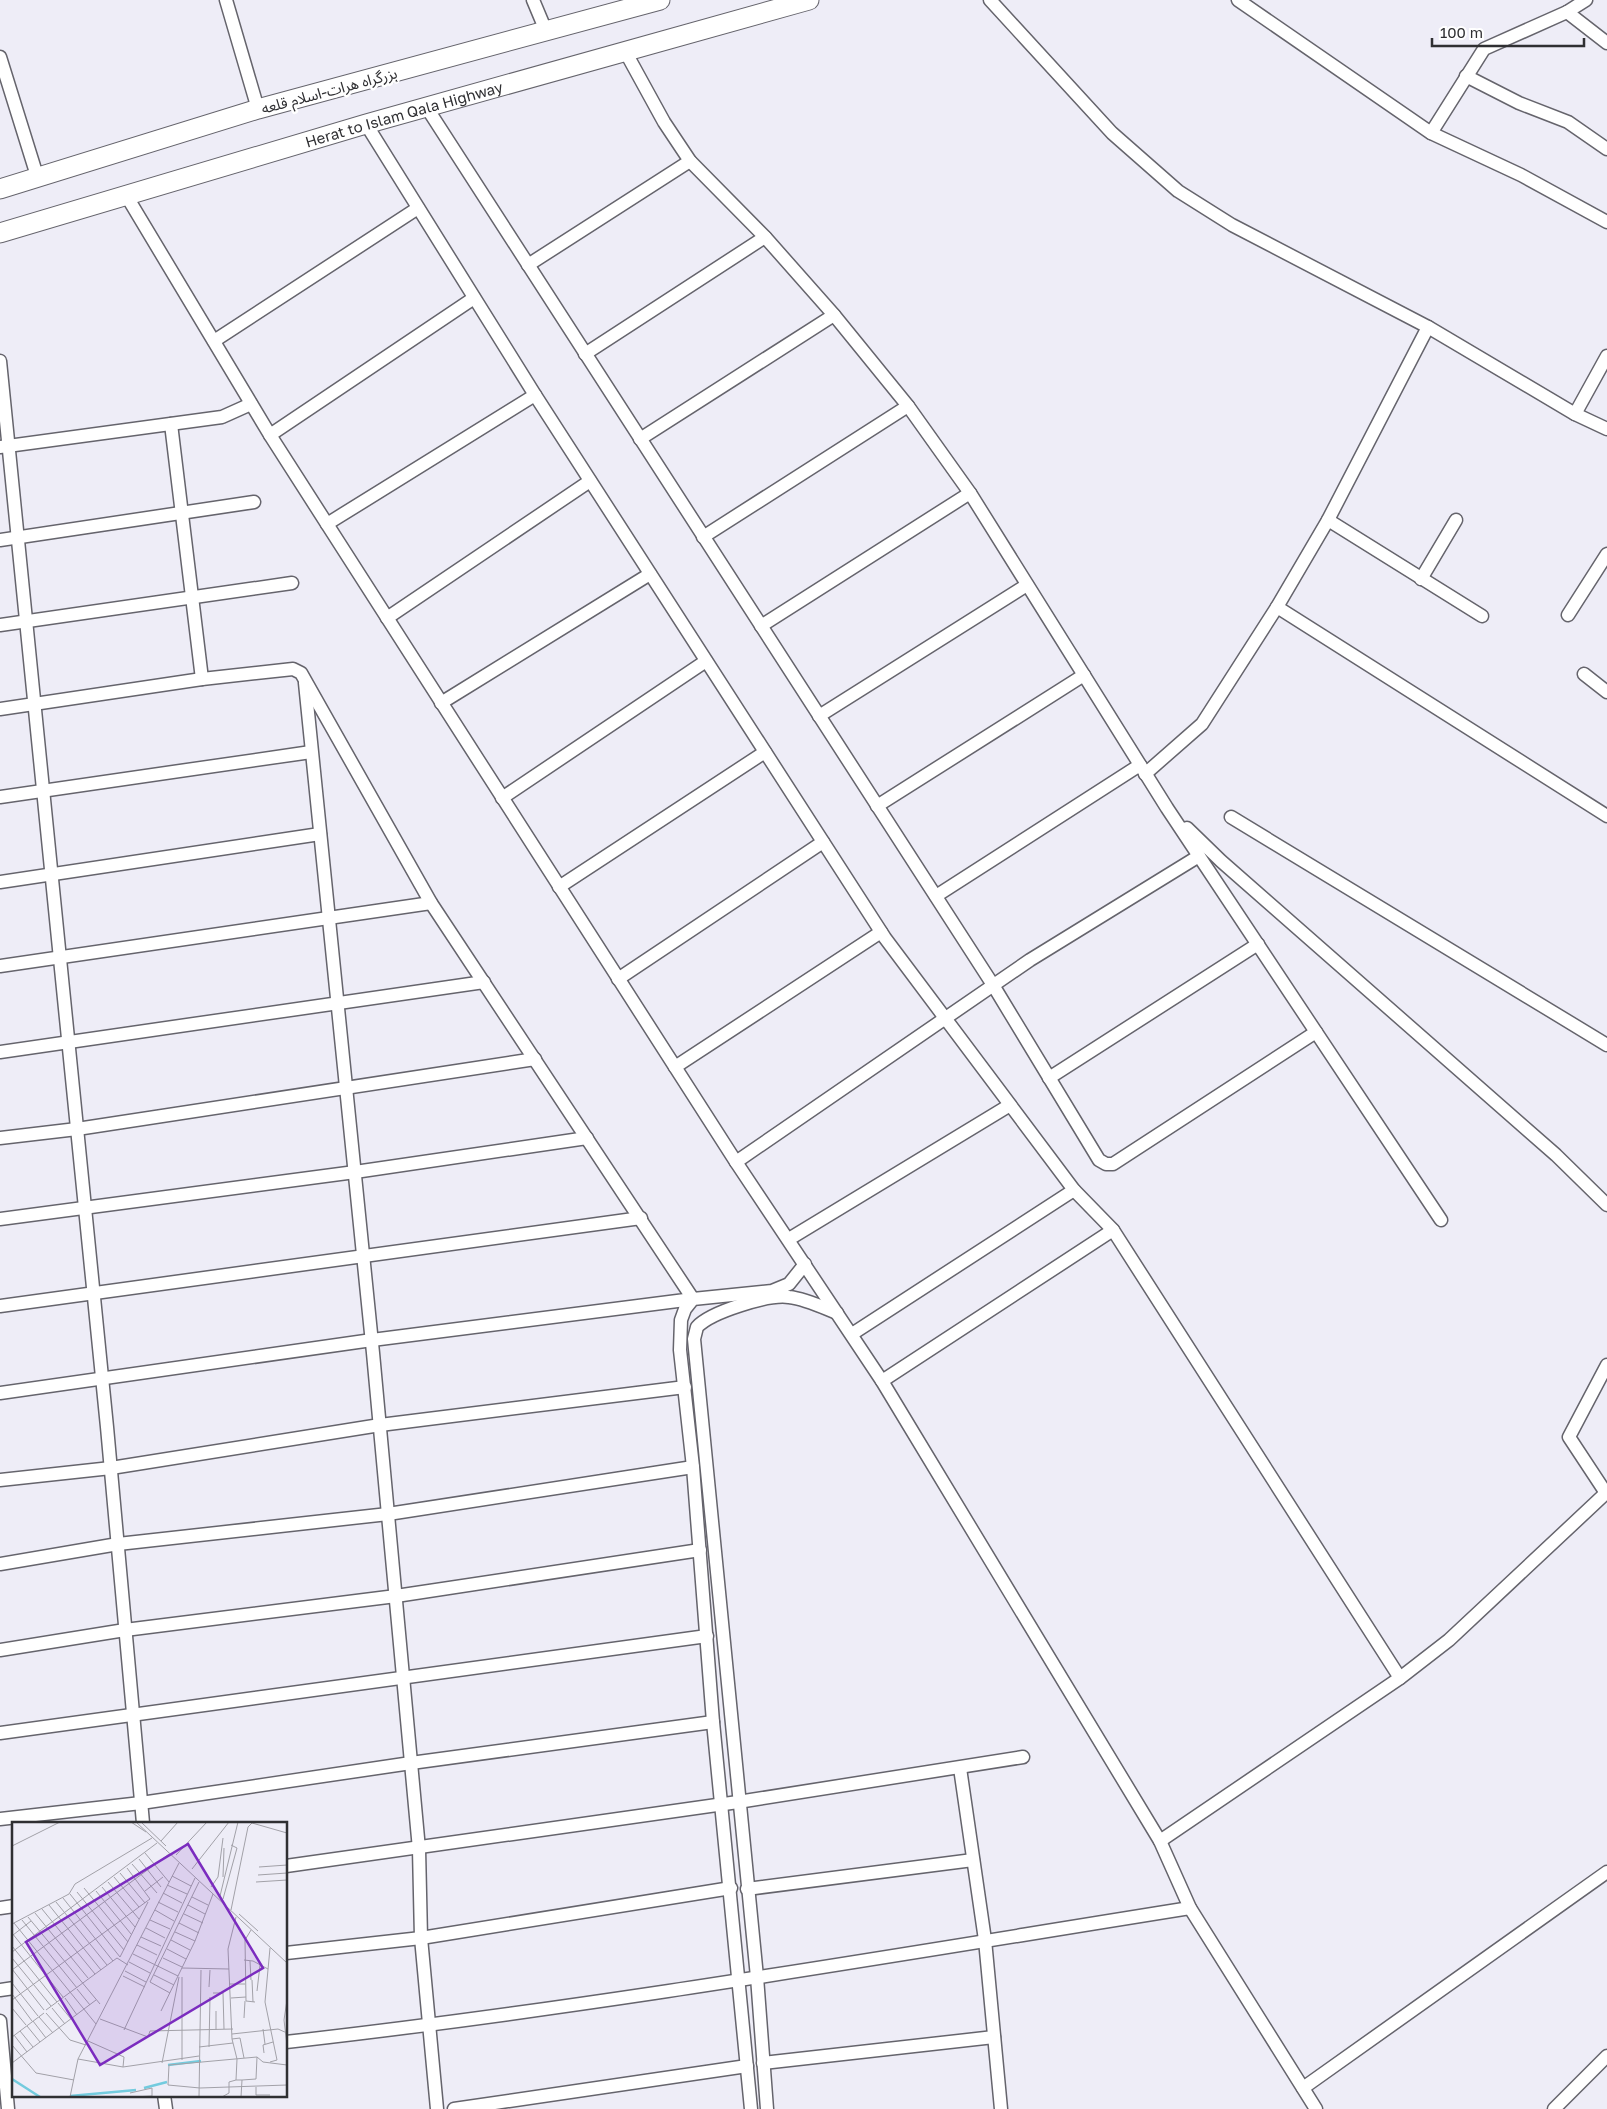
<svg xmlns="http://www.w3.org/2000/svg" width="1607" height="2109" viewBox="0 0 1607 2109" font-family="'Golos Text','Noto Sans Arabic',sans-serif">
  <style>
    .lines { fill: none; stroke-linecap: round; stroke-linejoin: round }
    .minor-casing { stroke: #65646c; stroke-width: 15 }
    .highway-casing { stroke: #65646c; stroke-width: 21 }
    .minor { stroke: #fff; stroke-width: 12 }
    .highway { stroke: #fff; stroke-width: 19 }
    .labels { text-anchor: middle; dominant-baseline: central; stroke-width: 5; stroke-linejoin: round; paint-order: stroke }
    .street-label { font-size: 15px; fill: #2f2f32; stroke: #fff }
    .inset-river { fill: none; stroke: #73cbde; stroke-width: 2.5 }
    .inset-road { fill: none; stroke: #a2a1a8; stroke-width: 1 }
    .view { fill: #7b2cbf; fill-opacity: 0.15; stroke: #7b2cbf; stroke-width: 2.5 }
    .inset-edge { fill: none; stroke: #2f2f32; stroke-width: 2.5 }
  </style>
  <rect width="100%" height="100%" fill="#eeedf7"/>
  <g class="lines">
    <g class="minor-casing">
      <g id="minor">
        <polyline points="226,0 258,109"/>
        <polyline points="533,0 546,31"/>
        <polyline points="990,0 1112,133 1178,191 1232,225 1428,327 1575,414 1607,429"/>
        <polyline points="1238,0 1431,133 1521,175 1607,222"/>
        <polyline points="1567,12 1607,43"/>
        <polyline points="625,51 664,122 690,161 765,237 834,315 908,406 970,493 1167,808 1441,1220"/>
        <polyline points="0,57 38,179"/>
        <polyline points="1466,76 1519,103 1568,122 1607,149"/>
        <polyline points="427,108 993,985 1099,1160 1106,1164 1113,1164 1316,1032"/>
        <polyline points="366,124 535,395 885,938 1074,1190 1113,1230 1400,1678"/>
        <polyline points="1431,133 1484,49 1567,12 1586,0"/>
        <polyline points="126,195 270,435 327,524 736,1162 882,1381 1160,1841 1190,1908 1316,2109"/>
        <polyline points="528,265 690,161"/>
        <polyline points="214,341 418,208"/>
        <polyline points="585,354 765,237"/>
        <polyline points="0,361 107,1427 143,1823"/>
        <polyline points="1575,414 1607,356"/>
        <polyline points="171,424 202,679"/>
        <polyline points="270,435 474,298"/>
        <polyline points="640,439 834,315"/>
        <polyline points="0,447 222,417 251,404"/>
        <polyline points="1328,520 1482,616"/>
        <polyline points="327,524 535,395"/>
        <polyline points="703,537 908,406"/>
        <polyline points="0,540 254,502"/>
        <polyline points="1421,579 1456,520"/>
        <polyline points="1277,607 1607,816"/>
        <polyline points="1568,615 1607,554"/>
        <polyline points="387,618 590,481"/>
        <polyline points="0,625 292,583"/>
        <polyline points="761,626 970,493"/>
        <polyline points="1584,674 1607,692"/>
        <polyline points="305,683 373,1353 419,1849 421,1938 437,2109"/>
        <polyline points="441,703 650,574"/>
        <polyline points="0,709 202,679 293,669 301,673 431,903 693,1299 372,1340 0,1393"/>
        <polyline points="819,716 1027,585"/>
        <polyline points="1145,774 1202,724 1277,607 1328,520 1428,327"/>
        <polyline points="0,797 311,752"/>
        <polyline points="502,798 706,661"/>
        <polyline points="877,806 1084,675"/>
        <polyline points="1231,817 1607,1045"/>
        <polyline points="1187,828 1221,861 1556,1155 1607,1205"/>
        <polyline points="0,882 320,834"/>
        <polyline points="559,887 765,752"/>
        <polyline points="936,896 1140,765"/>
        <polyline points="0,966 431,903"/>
        <polyline points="618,979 823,842"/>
        <polyline points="0,1052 484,982"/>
        <polyline points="675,1067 881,932"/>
        <polyline points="1049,1078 1258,944"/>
        <polyline points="0,1138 77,1129 535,1059"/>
        <polyline points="736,1162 1030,960 1199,856"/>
        <polyline points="0,1219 355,1172 587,1138"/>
        <polyline points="789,1239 1010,1105"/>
        <polyline points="0,1306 641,1218"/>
        <polyline points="852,1334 1074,1190"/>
        <polyline points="882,1381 1113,1230"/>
        <polyline points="0,1480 111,1468 380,1425 685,1387"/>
        <polyline points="0,1564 118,1544 388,1514 693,1467"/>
        <polyline points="0,1650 125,1630 396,1596 700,1550"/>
        <polyline points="0,1733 707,1636"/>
        <polyline points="960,1768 985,1940 1001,2109"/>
        <polyline points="0,1819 141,1803 411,1763 713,1722"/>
        <polyline points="1160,1841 1400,1678 1449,1640 1606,1493 1569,1437 1607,1365"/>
        <polyline points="286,1866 738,1802 1023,1757"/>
        <polyline points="747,1889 973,1860"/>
        <polyline points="0,1908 14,1906"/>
        <polyline points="286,1953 421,1938 731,1888"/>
        <polyline points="0,1990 14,1988"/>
        <polyline points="0,2021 8,2109"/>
        <path d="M 286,2042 C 589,2008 889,1956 1190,1908"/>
        <polyline points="763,2063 994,2037"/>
        <polyline points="1303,2088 1607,1872"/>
        <polyline points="164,2095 166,2109"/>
        <polyline points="454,2109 747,2066"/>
        <polyline points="751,2109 713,1722 693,1467 680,1350 681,1320 685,1309 693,1299 772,1291 789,1284 805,1264"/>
        <path d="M 767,2109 L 757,1977 L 694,1339 L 697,1327 C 711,1312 768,1294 789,1297 C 806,1299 822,1307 837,1313"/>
        <polyline points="1554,2109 1607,2056"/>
      </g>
    </g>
    <g class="highway-casing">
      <g id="highway">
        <polyline points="0,189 258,109 660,0"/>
        <path id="s1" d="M 0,233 L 366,124 L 809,0"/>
      </g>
    </g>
    <use href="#minor" class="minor"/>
    <use href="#highway" class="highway"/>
  </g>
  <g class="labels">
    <g class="street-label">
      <text transform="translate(329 90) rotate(-15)">بزرگراه هرات-اسلام قلعه</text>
      <text stroke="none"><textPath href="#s1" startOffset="421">Herat to Islam Qala Highway</textPath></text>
    </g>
  </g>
  <g transform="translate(12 1822)">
    <rect width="275" height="275" fill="#eeedf7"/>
    <path class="inset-river" d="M 156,243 L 189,239M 0,257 L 28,275M 132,266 L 155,260M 58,274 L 124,268"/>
    <path class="inset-road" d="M 119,0 L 134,10M 124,0 L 275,141M 129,0 L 154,24M 149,19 L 166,0M 0,24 L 48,0M 133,31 L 157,60M 164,33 L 195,0M 127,37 L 149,65M 120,42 L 145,71M 247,45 L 275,43M 115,46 L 138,77M 180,47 L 217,0M 108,51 L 133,81M 246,53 L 275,51M 160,54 L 179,64M 102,55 L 127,85M 211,55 L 212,26M 96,60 L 127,97M 244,60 L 275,58M 155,63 L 175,72M 90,65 L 123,105M 199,65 L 206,55 L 211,16M 72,66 L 116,120M 84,69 L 119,112M 133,69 L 151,55M 65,70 L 112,128M 151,71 L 170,81M 58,72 L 108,135 L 136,80M 208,74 L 226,0M 180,75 L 196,83M 51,76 L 101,139M 211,77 L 225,26 L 219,23M 44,80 L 95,143M 146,80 L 166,90M 37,83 L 89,148M 176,83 L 193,92M 30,87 L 83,152M 143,88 L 162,99M 219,88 L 236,5 L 240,1 L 275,11M 23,91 L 76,156M 172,92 L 191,101M 227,92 L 246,109M 16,95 L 88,182M 224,95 L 216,127 L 220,217 L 225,237 L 224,258 L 230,258 L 229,275M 10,98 L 65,166M 138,98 L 158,107M 2,101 L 84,202M 167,101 L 187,111M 0,102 L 57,72 L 63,62 L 140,16M 134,106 L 153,116M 239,108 L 233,118 L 234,179 L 243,180M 163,110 L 183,119M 0,111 L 51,175M 1,113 L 19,99M 129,115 L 149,124M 159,118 L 178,128M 125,123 L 145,133M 0,124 L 45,180M 155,127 L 174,137M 0,130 L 145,21M 121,132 L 166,154M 0,136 L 39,184M 151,136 L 170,145M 232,138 L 241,139 L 256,147M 238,139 L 239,158M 117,140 L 138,151M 170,146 L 217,147M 0,147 L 32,188M 0,148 L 157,32M 113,149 L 134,160M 142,153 L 162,163M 111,154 L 133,165M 240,158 L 241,180M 0,161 L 26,194M 217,162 L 233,162M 197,165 L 198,148M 65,167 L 78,183M 245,169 L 248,143M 158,171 L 138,160 L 187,60M 201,171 L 211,171 L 212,207M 0,172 L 20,199M 53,176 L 65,193M 219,176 L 234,175M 0,178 L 138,77M 275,178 L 272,198 L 275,223M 46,181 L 59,197M 0,186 L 14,203M 40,186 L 53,202M 34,188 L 105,136 L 116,143M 149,189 L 183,119 L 201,72M 204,189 L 204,208M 34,191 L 58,218 L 74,223M 27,195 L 41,211M 232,196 L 233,179M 88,197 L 136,215 L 138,209 L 221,207M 21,199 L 34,216M 15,204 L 28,220M 251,207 L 253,222M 112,208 L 183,56M 8,209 L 21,225M 220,212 L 266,207 L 275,211M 2,213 L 15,230M 0,215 L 32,191M 220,217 L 228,216 L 232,236M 76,219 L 112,235 L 111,245M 0,223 L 24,251 L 62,258M 187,225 L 221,221M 197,225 L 198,175M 252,231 L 251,223 L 261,220M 66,237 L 111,245 L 187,234M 170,238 L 170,155M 258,240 L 265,238 L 253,180 L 258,126M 0,241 L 84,178M 150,241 L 167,155M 230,258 L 244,257 L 245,235M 244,265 L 244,273 L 258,273M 188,266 L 156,263 L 157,243 L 245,235 L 251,240 L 275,243M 188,266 L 275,263M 118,271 L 140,266 L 140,275M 58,275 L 66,237 L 167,41M 121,275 L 140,274M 187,275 L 189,148M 210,275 L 217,271 L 217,260 L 224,258"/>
    <path class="view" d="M 176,22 L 251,146 L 88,243 L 14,120 Z"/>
    <rect width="275" height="275" class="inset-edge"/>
  </g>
  <path d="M1432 38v8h152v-8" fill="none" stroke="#2f2f32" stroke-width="2.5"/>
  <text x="1440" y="38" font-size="15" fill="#2f2f32" stroke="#ffffff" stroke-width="4" paint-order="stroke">100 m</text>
</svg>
